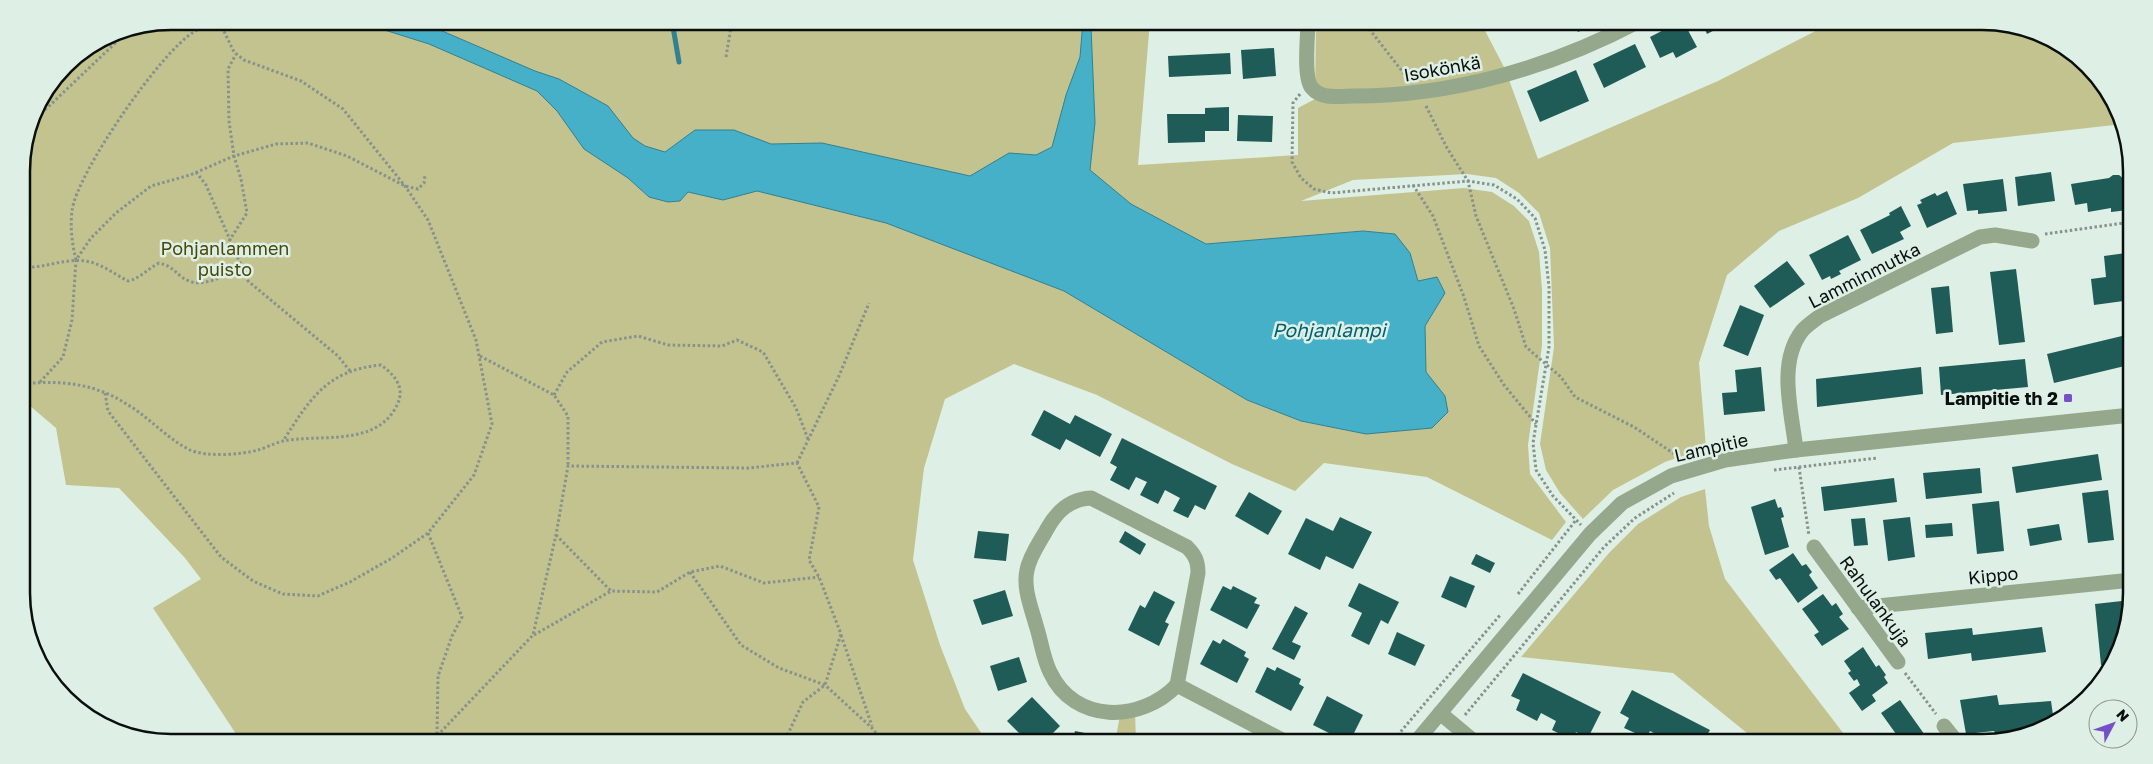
<svg xmlns="http://www.w3.org/2000/svg" width="2153" height="764" viewBox="0 0 2153 764" font-family="'Golos Text',sans-serif">
  <style>
    .green { fill: #c3c390; fill-rule: evenodd }
    .water { fill: #45b0c8; stroke: #338090 }
    .lines { fill: none; stroke-linecap: round; stroke-linejoin: round }
    .stream { stroke: #338090; stroke-width: 5 }
    .building { fill: #205c57 }
    .path { stroke: #86928b; stroke-width: 3; stroke-dasharray: 2.5 2.5; stroke-linecap: butt }
    .minor { stroke: #95a88b; stroke-width: 15 }
    .poi-dot { fill: #7750c9; stroke: #deefe5; stroke-width: 2 }
    .labels { text-anchor: middle; dominant-baseline: central; stroke-width: 5; stroke-linejoin: round; paint-order: stroke }
    .street-label { font-size: 18px; fill: #090f0c; stroke: #deefe5 }
    .park-label { font-size: 18px; fill: #4a4809; stroke: #deefe5 }
    .poi-label { font-size: 18px; font-weight: bold; fill: #090f0c; stroke: #deefe5; text-anchor: end }
    .water-label { font-size: 19px; font-style: italic; fill: #026171; stroke: #deefe5 }
    .rim { fill: none; stroke: #090f0c; stroke-width: 2.5 }
  </style>
  <rect width="100%" height="100%" fill="#deefe5"/>
  <g class="green">
    <path d="M 171,21 L 1083,21 L 1081,43 L 1091,27 L 1085,21 L 1150,21 L 1138,165 L 1298,155 L 1298,108 L 1315,99 L 1316,21 L 1480,21 L 1505,69 L 1538,159 L 1718,81 L 1835,21 L 1982,21 L 2030,29 L 2095,72 L 2120,113 L 2123,124 L 1953,143 L 1858,198 L 1779,231 L 1727,275 L 1699,363 L 1706,448 L 1665,462 L 1613,490 L 1583,519 L 1560,493 L 1546,470 L 1540,444 L 1554,347 L 1550,248 L 1539,213 L 1519,193 L 1496,178 L 1467,174 L 1353,180 L 1301,201 L 1464,188 L 1492,192 L 1514,206 L 1529,221 L 1539,252 L 1542,289 L 1542,346 L 1528,445 L 1530,474 L 1566,522 L 1552,540 L 1427,477 L 1324,463 L 1295,491 L 1232,464 L 1097,395 L 1014,364 L 945,399 L 924,468 L 913,560 L 940,645 L 965,709 L 988,743 L 242,743 L 153,608 L 201,579 L 185,558 L 119,488 L 66,485 L 56,428 L 23,400 L 22,161 L 37,105 L 72,59 L 114,33 ZM 695,130 L 734,130 L 799,156 L 723,200 L 688,192 L 680,201 L 649,197 L 629,179 L 631,168 L 665,152 ZM 1099,178 L 1131,204 L 1206,244 L 1363,231 L 1395,234 L 1366,434 L 1301,421 L 1247,400 L 1066,292 Z"/>
    <polygon points="1705,489 1709,526 1725,579 1850,742 1758,742 1673,673 1521,657 1609,553 1638,524 1681,497"/>
    <polygon points="1135,711 1136,743 1115,743 1120,715"/>
  </g>
  <polygon class="water" points="356,21 417,21 426,24 535,71 559,79 608,106 633,138 645,146 665,152 695,130 734,130 771,144 822,143 970,176 1009,153 1036,155 1052,147 1066,95 1080,57 1083,21 1085,21 1091,27 1095,123 1090,170 1131,204 1206,244 1363,231 1395,234 1410,253 1418,281 1437,277 1445,293 1425,326 1426,372 1445,396 1448,412 1432,428 1366,434 1301,421 1247,400 1064,291 886,223 757,191 723,200 688,192 680,201 668,202 649,197 628,178 584,149 557,111 537,91 429,44"/>
  <g class="lines">
    <polyline class="stream" points="672,21 679,62"/>
  </g>
  <g class="building">
    <polygon points="1573,21 1602,21 1578,32"/>
    <polygon points="1681,21 1683,21 1697,47 1676,58 1673,52 1660,58 1650,37"/>
    <polygon points="1701,21 1732,21 1707,34"/>
    <polygon points="1635,44 1646,67 1604,88 1593,64"/>
    <polygon points="1274,48 1276,76 1243,79 1241,50"/>
    <polygon points="1230,53 1231,74 1169,77 1168,56"/>
    <polygon points="1576,70 1589,101 1540,122 1527,91"/>
    <polygon points="1229,107 1229,131 1205,131 1205,142 1168,143 1167,114 1205,114 1205,108"/>
    <polygon points="1238,115 1273,116 1272,142 1237,141"/>
    <polygon points="2051,172 2055,201 2018,206 2015,177"/>
    <polygon points="2113,175 2119,175 2124,179 2128,210 2111,212 2111,208 2088,212 2087,203 2075,205 2071,184 2109,178"/>
    <polygon points="2003,179 2007,211 1978,214 1978,210 1967,211 1963,184"/>
    <polygon points="1947,191 1957,214 1927,228 1917,205 1922,203 1920,200 1935,193 1937,196"/>
    <polygon points="1901,206 1911,226 1900,232 1904,239 1872,254 1860,230 1890,215 1889,213"/>
    <polygon points="1848,235 1861,260 1839,271 1841,274 1831,279 1830,276 1822,280 1809,255"/>
    <polygon points="2126,253 2131,300 2094,305 2091,279 2106,277 2104,256"/>
    <polygon points="1787,261 1805,284 1770,308 1754,286"/>
    <polygon points="2016,269 2025,342 1999,345 1990,272"/>
    <polygon points="1949,286 1953,332 1936,334 1931,288"/>
    <polygon points="1740,305 1764,315 1748,356 1723,346"/>
    <polygon points="2122,336 2129,365 2054,383 2047,354"/>
    <polygon points="2025,359 2028,387 1941,395 1939,367"/>
    <polygon points="1761,367 1765,411 1724,415 1722,393 1737,392 1735,370"/>
    <polygon points="1921,367 1923,394 1817,407 1816,379"/>
    <polygon points="1044,410 1070,424 1075,415 1112,434 1100,457 1066,439 1060,450 1031,435"/>
    <polygon points="1122,438 1217,486 1205,510 1195,505 1188,518 1173,511 1180,498 1165,490 1158,504 1140,495 1147,482 1136,477 1129,490 1110,480 1117,467 1110,463"/>
    <polygon points="2098,454 2102,480 2016,493 2012,467"/>
    <polygon points="1980,468 1982,493 1926,499 1923,473"/>
    <polygon points="1894,478 1897,502 1824,511 1821,487"/>
    <polygon points="2108,490 2114,540 2088,543 2082,493"/>
    <polygon points="1249,492 1282,511 1268,535 1235,516"/>
    <polygon points="1775,499 1778,508 1781,507 1784,517 1781,518 1789,547 1765,555 1751,507"/>
    <polygon points="1999,501 2004,551 1977,554 1972,504"/>
    <polygon points="1340,517 1372,532 1353,569 1326,556 1320,570 1288,554 1306,518 1333,531"/>
    <polygon points="1910,517 1915,557 1888,561 1883,520"/>
    <polygon points="1865,518 1868,545 1854,546 1851,519"/>
    <polygon points="1952,523 1953,536 1926,538 1925,525"/>
    <polygon points="2059,524 2062,540 2030,546 2027,529"/>
    <polygon points="978,531 1009,534 1006,561 974,558"/>
    <polygon points="1125,531 1146,544 1140,555 1119,542"/>
    <polygon points="1793,553 1802,566 1806,564 1812,572 1809,575 1818,588 1798,603 1780,578 1776,580 1769,570"/>
    <polygon points="1476,554 1495,563 1490,573 1471,564"/>
    <polygon points="1450,576 1475,586 1466,608 1441,597"/>
    <polygon points="1359,583 1399,602 1388,624 1381,620 1369,645 1351,636 1362,613 1348,606"/>
    <polygon points="1223,586 1231,590 1233,586 1257,598 1254,603 1260,605 1247,629 1210,610"/>
    <polygon points="1005,590 1013,616 982,625 973,600"/>
    <polygon points="1154,591 1175,602 1165,622 1169,624 1159,646 1128,630 1140,605 1145,608"/>
    <polygon points="1823,594 1832,606 1836,603 1843,614 1839,617 1849,629 1822,646 1814,635 1819,632 1802,609"/>
    <polygon points="2122,601 2125,632 2124,641 2113,664 2101,665 2095,604"/>
    <polygon points="1295,606 1308,613 1292,642 1301,646 1294,660 1272,649"/>
    <polygon points="2042,627 2046,652 1972,661 1971,653 1928,659 1925,633 1972,628 1973,635"/>
    <polygon points="1397,632 1425,645 1415,666 1388,654"/>
    <polygon points="1223,639 1246,652 1244,656 1249,659 1237,683 1200,664 1213,640 1220,644"/>
    <polygon points="1863,647 1876,667 1879,665 1886,675 1884,677 1888,683 1872,695 1876,701 1862,711 1849,693 1860,685 1857,679 1854,681 1848,673 1851,671 1844,661"/>
    <polygon points="1019,657 1027,682 998,691 990,666"/>
    <polygon points="1267,667 1275,671 1277,667 1301,679 1299,684 1304,687 1291,711 1255,692"/>
    <polygon points="1523,673 1601,712 1588,738 1576,732 1572,740 1552,730 1556,721 1541,713 1537,721 1516,710 1520,700 1511,696"/>
    <polygon points="1632,690 1710,730 1703,742 1663,742 1665,739 1650,731 1646,738 1624,728 1629,718 1620,713"/>
    <polygon points="1997,695 1999,705 2051,701 2054,722 2033,733 1998,738 1994,731 1966,734 1960,700"/>
    <polygon points="1327,696 1363,715 1349,743 1313,725"/>
    <polygon points="1032,697 1060,726 1043,743 1029,743 1007,721"/>
    <polygon points="1900,700 1927,738 1921,742 1890,742 1888,740 1896,734 1881,713"/>
    <polygon points="1075,731 1110,738 1109,743 1072,743"/>
    <polygon points="1610,735 1622,741 1621,743 1606,743"/>
  </g>
  <g class="lines">
    <g class="path">
      <polyline points="1363,21 1409,80"/>
      <polyline points="726,57 732,21"/>
      <polyline points="1300,94 1293,103 1292,162 1301,178 1314,189 1331,193 1468,181 1494,185 1517,199 1535,218 1545,250 1549,287 1549,347 1533,443 1536,470 1553,496 1581,525"/>
      <polyline points="1426,106 1447,148 1468,181 1476,216 1514,309 1526,347 1561,377 1575,397 1634,427 1682,459"/>
      <polyline points="33,119 47,108 130,29"/>
      <polyline points="196,172 206,185 248,281 338,356 350,371"/>
      <polyline points="1413,185 1433,216 1464,297 1479,346 1504,385 1536,424"/>
      <polyline points="2045,234 2131,222"/>
      <polyline points="229,241 247,213 241,179 234,156 229,121 228,69 236,54"/>
      <path d="M 76,260 C 72,243 70,228 72,211 C 76,174 162,50 194,32 C 201,27 210,25 218,21"/>
      <path d="M 22,267 C 43,269 64,258 85,261 C 101,263 114,274 128,281 C 141,278 147,269 159,263 C 176,267 176,276 189,281 C 204,288 229,273 243,267"/>
      <polyline points="480,356 554,395 568,416 568,466"/>
      <polyline points="40,382 63,357 72,320 76,260 91,238 116,213 151,186 190,175 234,156 276,144 308,143 347,156 405,186 418,189 424,183 425,175"/>
      <path d="M 23,384 C 59,380 93,383 125,403 C 148,416 166,438 190,450 C 206,457 241,455 258,450 C 266,448 274,443 283,441 C 318,434 370,446 393,412 C 407,392 399,378 381,365 C 327,370 310,399 283,441"/>
      <polyline points="105,393 108,411 221,557 253,581 283,594 318,596 350,582 392,558 428,533 474,475 492,424 476,340 428,220 405,186 343,109 301,81 244,60 234,52 219,21"/>
      <polyline points="554,395 567,372 602,342 638,336 668,345 722,346 737,340 763,352 796,408 808,439"/>
      <polyline points="797,463 839,376 869,303"/>
      <polyline points="1799,467 1809,536"/>
      <polyline points="1774,470 1877,458"/>
      <polyline points="428,533 462,617 452,636 438,676 437,736 533,635 556,535 568,466 748,468 797,463 819,507 809,560 819,577 841,634 825,685 803,702 786,738 780,743"/>
      <polyline points="556,535 611,591"/>
      <polyline points="690,572 741,645 779,668 825,685 872,728 884,743"/>
      <polyline points="1518,594 1576,520"/>
      <polyline points="534,635 611,591 657,592 690,572 720,566 764,583 819,577"/>
      <polyline points="841,635 872,726"/>
      <polyline points="1905,673 1936,714"/>
      <polyline points="1465,715 1604,547 1635,518 1674,493"/>
      <polyline points="437,736 439,743"/>
      <polyline points="1391,743 1501,614"/>
      <polyline points="1440,743 1446,736"/>
    </g>
    <g class="minor">
      <path d="M 1308,21 C 1308,36 1303,78 1312,88 C 1322,100 1341,96 1355,96 C 1453,96 1552,67 1639,21"/>
      <path d="M 1796,450 C 1792,413 1777,363 1802,331 C 1807,325 1815,320 1820,316 L 1980,237 L 1995,235 L 2032,241"/>
      <path d="M 1091,498 L 1187,547 C 1195,555 1198,561 1198,573 L 1177,685 C 1141,723 1074,724 1050,672 C 1043,658 1041,640 1036,625 C 1031,607 1023,588 1027,570 C 1030,555 1040,542 1047,529 C 1057,511 1070,499 1091,498 Z"/>
      <polyline points="1814,547 1898,662"/>
      <polyline points="1858,608 2132,580"/>
      <polyline points="1177,685 1288,743"/>
      <polyline points="1440,713 1476,743"/>
      <polyline points="1944,726 1957,742"/>
      <polyline points="1415,743 1590,534 1622,503 1671,476 1725,460 1796,450 2131,415"/>
    </g>
  </g>
  <rect class="poi-dot" x="2063" y="393" width="10" height="10" rx="2.5"/>
  <g class="labels">
    <g class="street-label">
      <text transform="translate(1442 68) rotate(-10)">Isokönkä</text>
      <text transform="translate(1864 275) rotate(-27)">Lamminmutka</text>
      <text transform="translate(1711 447) rotate(-13)">Lampitie</text>
      <text transform="translate(1993 575) rotate(-6)">Kippo</text>
      <text transform="translate(1876 601) rotate(54)">Rahulankuja</text>
    </g>
    <g class="park-label">
      <text x="225" y="248">Pohjanlammen<tspan x="225" dy="21">puisto</tspan></text>
    </g>
    <g class="poi-label">
      <text x="2058" y="398">Lampitie th 2</text>
    </g>
    <g class="water-label">
      <text x="1329" y="329">Pohjanlampi</text>
    </g>
  </g>
  <path d="M0 0H2153V764H0ZM171 30H1982A141 141 0 0 1 2123 171V593A141 141 0 0 1 1982 734H171A141 141 0 0 1 30 593V171A141 141 0 0 1 171 30Z" fill="#deefe5" fill-rule="evenodd"/>
  <path class="rim" d="M171 30H1982A141 141 0 0 1 2123 171V593A141 141 0 0 1 1982 734H171A141 141 0 0 1 30 593V171A141 141 0 0 1 171 30Z"/>
  <g transform="translate(2113 724) rotate(49)"><circle r="24" fill="#deefe5" stroke="#89958e"/>
  <path d="M0-4L9 19L0 12L-9 19Z" fill="#7750c9"/>
  <text y="-8" font-size="14" font-weight="bold" text-anchor="middle" fill="#090f0c">N</text>
  </g>
</svg>
